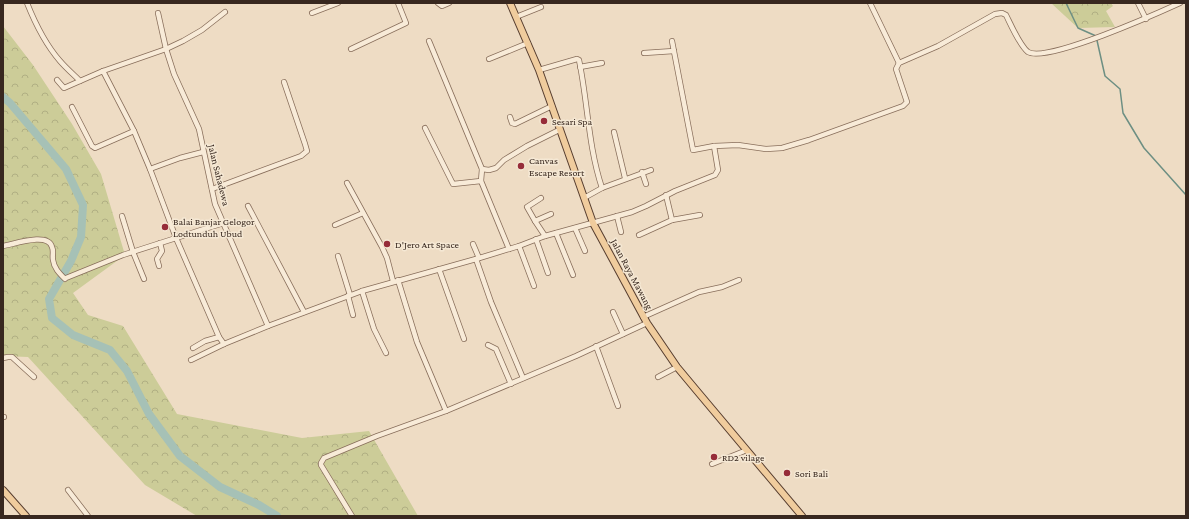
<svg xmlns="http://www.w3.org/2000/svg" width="1189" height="519" viewBox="0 0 1189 519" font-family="'Crimson Pro',serif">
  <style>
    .forest { fill: url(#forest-crowns) }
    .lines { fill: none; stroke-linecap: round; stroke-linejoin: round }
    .stream { stroke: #6d8f83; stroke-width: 1.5 }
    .river { stroke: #a6c1b6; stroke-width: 8 }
    .minor-casing { stroke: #886e5b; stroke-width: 6 }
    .major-casing { stroke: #563d2f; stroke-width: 8 }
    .minor { stroke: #f8ebd8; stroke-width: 4.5 }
    .major { stroke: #f0cc9d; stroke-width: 6 }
    .poi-dot { fill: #962c39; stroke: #f5e8d4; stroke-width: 1.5 }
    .labels { text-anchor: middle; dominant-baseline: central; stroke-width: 3; stroke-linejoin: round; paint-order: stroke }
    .poi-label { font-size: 10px; fill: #38281f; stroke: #f5e8d4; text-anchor: start }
    .street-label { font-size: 10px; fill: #38281f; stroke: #f5e8d4 }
  </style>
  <defs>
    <pattern id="forest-crowns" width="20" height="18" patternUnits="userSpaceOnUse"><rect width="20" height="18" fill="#cccc98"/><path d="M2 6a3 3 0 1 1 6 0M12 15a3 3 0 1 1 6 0" fill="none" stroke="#b0af83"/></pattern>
  </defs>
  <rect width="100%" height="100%" fill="#eedcc4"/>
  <g class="forest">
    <polygon points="1051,3 1111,3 1113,6 1106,11 1115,27 1078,28"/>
    <polygon points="3,26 33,65 72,124 101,174 125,255 73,293 88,315 123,326 177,414 302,438 369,431 418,516 197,516 145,485 28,357 3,356"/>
  </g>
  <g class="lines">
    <polyline class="stream" points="1066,3 1078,28 1096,36 1105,76 1120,89 1123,113 1144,148 1186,195"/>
    <polyline class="river" points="3,97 10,103 66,169 83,205 81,237 71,261 49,299 52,318 73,335 110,350 127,371 149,414 180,456 220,487 259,505 277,516"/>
    <g class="minor-casing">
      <g id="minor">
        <path d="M 27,3 C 35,23 46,45 60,61 C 66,68 74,75 80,81 L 103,71 L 166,49 L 183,41 L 202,30 L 225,12"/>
        <polyline points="438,3 442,6 449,3"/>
        <polyline points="870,3 899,63"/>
        <polyline points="1138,3 1146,19"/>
        <polyline points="158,13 166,49 174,74 199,129 215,204 268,326"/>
        <polyline points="312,13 338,3"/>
        <polyline points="516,17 541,7"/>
        <polyline points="429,41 482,169 481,181 509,249"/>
        <path d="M 672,41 L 693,150 L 714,146 L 738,145 L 766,149 L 782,148 L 809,140 L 903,106 L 907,102 L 896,69 L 899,63 L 938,46 L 995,14 L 1002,13 L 1006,15 C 1011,25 1020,46 1028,52 C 1047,63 1158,13 1180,3"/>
        <polyline points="351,49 406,23 398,3"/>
        <polyline points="644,53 674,51"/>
        <polyline points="489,59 528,43"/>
        <polyline points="580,67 602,63"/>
        <path d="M 539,70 L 577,59 L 579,60 C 588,103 588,146 602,188"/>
        <polyline points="103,71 134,131 150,169 176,238 219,337 224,344"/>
        <polyline points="57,80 64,88 80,81"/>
        <polyline points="72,107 92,146 95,148 134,131"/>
        <polyline points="510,117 512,123 515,124 552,106"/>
        <polyline points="425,128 453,184 481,181"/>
        <polyline points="614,132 625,178"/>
        <polyline points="150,169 180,158 203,152"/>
        <polyline points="482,169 489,170 496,168 504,160 527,146 559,130"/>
        <polyline points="642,172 646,184"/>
        <polyline points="347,183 382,247 387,258 393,281"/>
        <polyline points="212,189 301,156 307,151 305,144 284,82"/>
        <polyline points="666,195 672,220"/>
        <polyline points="584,198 602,188 651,170"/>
        <polyline points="248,206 304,312"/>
        <polyline points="122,216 133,252 144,279"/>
        <polyline points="617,216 621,232"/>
        <polyline points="535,221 527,207 541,198"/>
        <polyline points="335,225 363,213"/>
        <polyline points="575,228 585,251"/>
        <polyline points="556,233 573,275"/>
        <polyline points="639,235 672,220 700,215"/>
        <polyline points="545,236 535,221 551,214"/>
        <polyline points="536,239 548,273"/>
        <polyline points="473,244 479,258"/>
        <path d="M 3,246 C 15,244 48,232 52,247 C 54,251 52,256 53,260 C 54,268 59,273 65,279 L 66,278 L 123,255 L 201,230 L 224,223"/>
        <polyline points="519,246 534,286"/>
        <polyline points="338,256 350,295"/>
        <polyline points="476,259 491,302 523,378"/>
        <polyline points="159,266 157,259 162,251 160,243"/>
        <polyline points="439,269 464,339"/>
        <polyline points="398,280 417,342 446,411"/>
        <polyline points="362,291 374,329 386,353"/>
        <polyline points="348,296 353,315"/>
        <polyline points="613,312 623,334"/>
        <polyline points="643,317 699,292 722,287 739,280"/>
        <polyline points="488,345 496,349 511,384"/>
        <polyline points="596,346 618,406"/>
        <polyline points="193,348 205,341 219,337"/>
        <polyline points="3,358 8,357 12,357 34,377"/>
        <polyline points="191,360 224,344 268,326 362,291 476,259 519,246 545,236 632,212 646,206 675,191 715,175 718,170 714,146"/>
        <polyline points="658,377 677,367"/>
        <polyline points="3,417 4,417"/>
        <polyline points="712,464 747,450"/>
        <polyline points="68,490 88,516"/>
        <polyline points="352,516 321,465 321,463 324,458 377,436 446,411 576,356 647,323"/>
      </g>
    </g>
    <g class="major-casing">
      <g id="major">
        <polyline points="510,3 539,70 593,223 647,323 677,367 697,391 802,516"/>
        <polyline points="3,490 26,516"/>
      </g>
    </g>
    <use href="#minor" class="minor"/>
    <use href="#major" class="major"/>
  </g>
  <g class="poi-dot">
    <circle cx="544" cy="121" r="4"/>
    <circle cx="521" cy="166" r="4"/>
    <circle cx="165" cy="227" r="4"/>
    <circle cx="387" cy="244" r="4"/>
    <circle cx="714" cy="457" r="4"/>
    <circle cx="787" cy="473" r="4"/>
  </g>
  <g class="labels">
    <g class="poi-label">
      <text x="552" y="121">Sesari Spa</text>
      <text x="529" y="160">Canvas<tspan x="529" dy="12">Escape Resort</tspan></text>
      <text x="173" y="221">Balai Banjar Gelogor<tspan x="173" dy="12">Lodtunduh Ubud</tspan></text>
      <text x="395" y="244">D'Jero Art Space</text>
      <text x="722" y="457">RD2 vilage</text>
      <text x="795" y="473">Sori Bali</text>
    </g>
    <g class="street-label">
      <text transform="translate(219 175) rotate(76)">Jalan Sahadewa</text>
      <text transform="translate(632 274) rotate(62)">Jalan Raya Mawang</text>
    </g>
  </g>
  <rect width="1189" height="519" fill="none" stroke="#38281f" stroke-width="8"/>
</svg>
